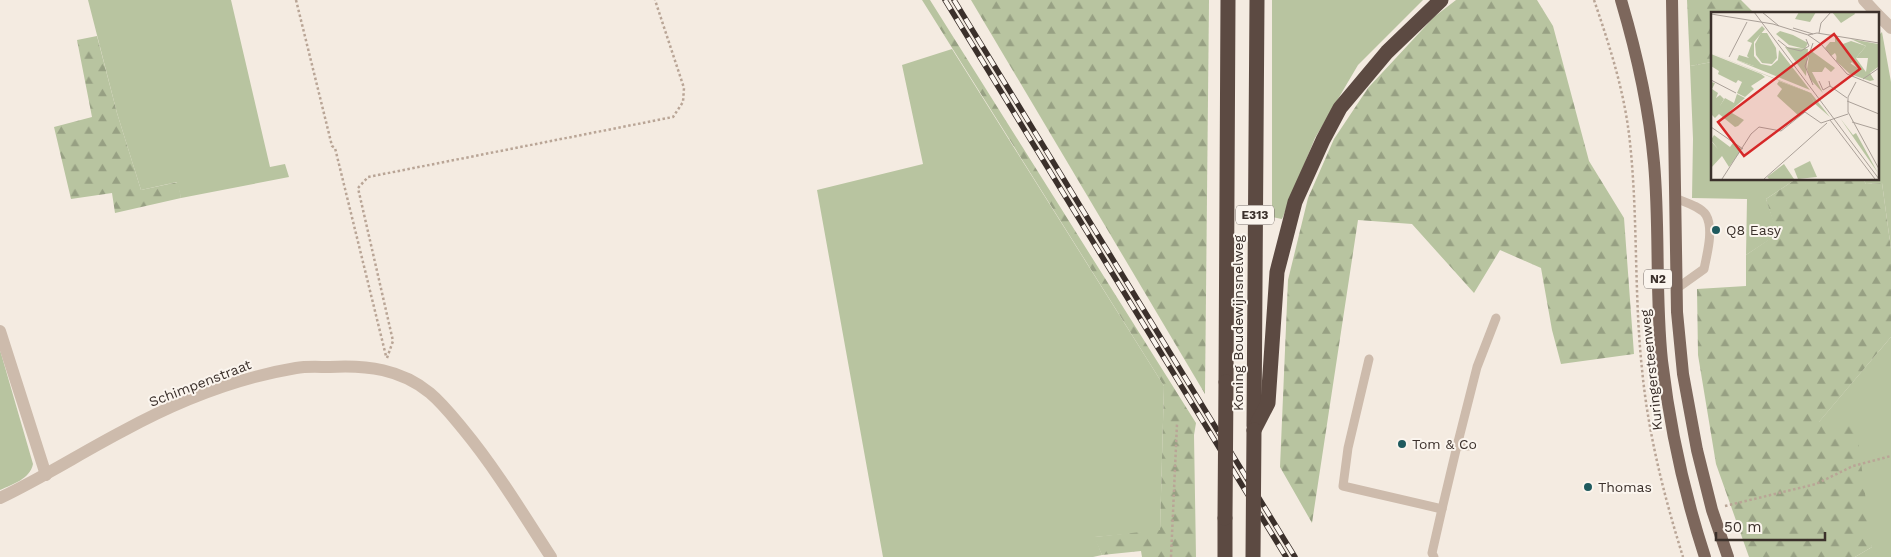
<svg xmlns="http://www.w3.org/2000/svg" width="1891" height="557" viewBox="0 0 1891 557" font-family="'Work Sans',sans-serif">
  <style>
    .grass { fill: #b8c4a0 }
    .forest { fill: url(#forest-firs) }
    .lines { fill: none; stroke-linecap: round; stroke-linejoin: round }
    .path { stroke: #b9a596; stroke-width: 2.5; stroke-dasharray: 2.5 2.5; stroke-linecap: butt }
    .lane { stroke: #cdbbac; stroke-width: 9 }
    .street { stroke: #cdbbac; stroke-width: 12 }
    .primary { stroke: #7d675c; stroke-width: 12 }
    .highway { stroke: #5c4a42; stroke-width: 15 }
    .rail-casing { stroke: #3b302b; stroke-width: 5.5 }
    .rail { stroke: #fbf5ee; stroke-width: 4; stroke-dasharray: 11; stroke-linecap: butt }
    .highway-bridge { stroke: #5c4a42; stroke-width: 15 }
    .poi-dot { fill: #1f5a5e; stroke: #fbf5ee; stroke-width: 2 }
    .labels { text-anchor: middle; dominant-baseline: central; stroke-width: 4; stroke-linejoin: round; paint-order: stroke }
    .shield { fill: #fbf5ee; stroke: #756b66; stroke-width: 1 }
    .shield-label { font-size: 12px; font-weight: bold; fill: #3b302b }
    .poi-label { font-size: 14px; fill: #3b302b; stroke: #fbf5ee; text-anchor: start }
    .street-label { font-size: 14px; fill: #3b302b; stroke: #fbf5ee }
    .inset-road { fill: none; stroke: #aaa098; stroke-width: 1 }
    .view { fill: #d62828; fill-opacity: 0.15; stroke: #d62828; stroke-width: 2.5 }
    .inset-edge { fill: none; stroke: #3b302b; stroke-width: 2.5 }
  </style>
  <defs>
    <pattern id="forest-firs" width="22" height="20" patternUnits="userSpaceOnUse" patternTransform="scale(1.25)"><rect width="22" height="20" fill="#b8c4a0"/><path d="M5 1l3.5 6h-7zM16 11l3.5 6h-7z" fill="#97a083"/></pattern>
  </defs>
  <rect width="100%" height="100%" fill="#f4ebe1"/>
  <g class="grass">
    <polygon points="88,0 231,0 270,167 285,164 289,177 181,198 177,182 141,190 117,113"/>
    <polygon points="1272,0 1423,0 1358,65 1315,138 1282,219 1272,217"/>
    <polygon points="1882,32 1891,82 1891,249 1882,183 1866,184 1863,179 1877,179 1877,37"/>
    <polygon points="952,49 1164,386 1160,531 1095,537 1102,555 1093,557 883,557 817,190 923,164 902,65"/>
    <polygon points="1712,62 1712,179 1796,179 1766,199 1778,234 1746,255 1747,199 1692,198 1693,139 1690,66"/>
    <polygon points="1891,337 1891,557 1855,557 1872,547 1818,423"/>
    <path d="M 0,350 L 33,464 C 30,479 13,484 0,490 Z"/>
  </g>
  <g class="forest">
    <polygon points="922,0 930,0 1196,423 1194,435 1196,557 1142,557 1141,551 1102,555 1094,537 1160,530 1164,386"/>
    <polygon points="971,0 1209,0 1205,394"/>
    <polygon points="1456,0 1537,0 1553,26 1589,161 1624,218 1634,354 1561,364 1552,330 1541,268 1500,250 1474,293 1412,224 1358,220 1312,523 1280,467 1288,280 1308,198 1334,139 1368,88 1434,17"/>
    <polygon points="1687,0 1741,0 1755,14 1712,14 1712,62 1690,66"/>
    <polygon points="97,36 117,113 141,190 178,182 181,198 115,213 112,193 71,199 54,127 92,117 77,40"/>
    <polygon points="1796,179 1863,179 1866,184 1882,183 1891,249 1891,337 1819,422 1856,424 1872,547 1855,557 1749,557 1716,464 1698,355 1697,289 1746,286 1746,255 1777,234 1766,199"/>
  </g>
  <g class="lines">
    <g class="path">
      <polyline points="296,0 332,146 335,148 386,356"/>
      <path d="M 1594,0 C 1610,47 1625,93 1630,143 C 1638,218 1634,294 1642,369 C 1648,433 1664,496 1683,557"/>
      <polyline points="387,358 393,341 358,188 368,177 673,117 683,102 684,88 655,0"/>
      <polyline points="1725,506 1816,484 1853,466 1891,456"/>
      <polyline points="1171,557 1177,424"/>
    </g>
    <g class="lane">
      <path d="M 1675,198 C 1684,202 1700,206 1706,215 C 1714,229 1707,254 1704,269 L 1676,289"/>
      <polyline points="1369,359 1348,448 1343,486 1442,509 1457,446 1468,446"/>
      <polyline points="1457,446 1477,367 1496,318"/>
      <polyline points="1434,557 1432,553 1442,509"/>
    </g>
    <g class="street">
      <polyline points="1864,0 1877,14"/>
      <polyline points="1877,14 1891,28"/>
      <polyline points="0,331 46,475"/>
      <path d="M 0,498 C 42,478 81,453 123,431 C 176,402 236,378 296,368 C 307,366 319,367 330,367 C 367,365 401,369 430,393 C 443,404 453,417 463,429 C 496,469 523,514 551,557"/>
    </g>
    <g class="primary">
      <path d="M 1621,0 C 1637,54 1649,107 1654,163 C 1660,229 1655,295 1662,361 C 1670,428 1684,493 1705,557"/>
      <polyline points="1672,0 1677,312 1683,374 1697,450 1712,510 1728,557"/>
    </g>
    <g class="highway">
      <polyline points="1226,382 1228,0"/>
      <polyline points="1254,426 1257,0"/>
      <polyline points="1254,430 1268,403 1277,272 1295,202 1323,140 1340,108 1387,52 1441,0"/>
      <polyline points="1225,557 1225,518"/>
    </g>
    <g class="rail-casing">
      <g id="rail">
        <polyline points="945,0 1286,557"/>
        <polyline points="954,0 1295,557"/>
      </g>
    </g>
    <use href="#rail" class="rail"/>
    <g class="highway-bridge">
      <polyline points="1225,518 1226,382"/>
      <polyline points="1253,557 1254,430"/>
    </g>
  </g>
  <g class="poi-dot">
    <circle cx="1716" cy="230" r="5"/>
    <circle cx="1402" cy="444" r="5"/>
    <circle cx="1588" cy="487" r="5"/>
  </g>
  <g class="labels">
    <g class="shield">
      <rect x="1236" y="205.5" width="38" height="19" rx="4"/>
      <rect x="1644" y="269.5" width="28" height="19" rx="4"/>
    </g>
    <g class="shield-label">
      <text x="1255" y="215">E313</text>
      <text x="1658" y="279">N2</text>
    </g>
    <g class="poi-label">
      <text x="1726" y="230">Q8 Easy</text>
      <text x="1412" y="444">Tom &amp; Co</text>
      <text x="1598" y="487">Thomas</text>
    </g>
    <g class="street-label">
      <text transform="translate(1238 323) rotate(-90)">Koning Boudewijnsnelweg</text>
      <text transform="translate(1651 370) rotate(-96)">Kuringersteenweg</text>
      <text transform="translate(200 383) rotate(-21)">Schimpenstraat</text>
    </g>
  </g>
  <g transform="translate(1711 12)">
    <rect width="168" height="168" fill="#f4ebe1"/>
    <path d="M 88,0 L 105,0 L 99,10 L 84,7 ZM 121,0 L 143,0 L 144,2 L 130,11 ZM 51,14 L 54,17 L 43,30 L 43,54 L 26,48 L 28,43 L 38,46 L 36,44 L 41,31 L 36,29 ZM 124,25 L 132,32 L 140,29 L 155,34 L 145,46 L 155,60 L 146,60 L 147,57 L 141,50 L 139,52 L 128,34 L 126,45 L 124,41 L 120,44 L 114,36 L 119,30 L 124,30 ZM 74,35 L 97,37 L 95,64 ZM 0,42 L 50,62 L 54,65 L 40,74 L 43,77 L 34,85 L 26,81 L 31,70 L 27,68 L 25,71 L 7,62 L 8,59 L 0,54 ZM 68,69 L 97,80 L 103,89 L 101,93 L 88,104 L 66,84 L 71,77 L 66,72 ZM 0,70 L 4,71 L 1,77 L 7,81 L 5,86 L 9,83 L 13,87 L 9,94 L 33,108 L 27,114 L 24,115 L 8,102 L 4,106 L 1,103 ZM 3,123 L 19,135 L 22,131 L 31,137 L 18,155 L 11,144 L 0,156 L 0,129 L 7,137 L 0,128 ZM 99,149 L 106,165 L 87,167 L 83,157 ZM 73,152 L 83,167 L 58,167 L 56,165 Z" fill="#b8c4a0"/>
    <path d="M 69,19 L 82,23 L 97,31 L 94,37 L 78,33 L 65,22 ZM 50,21 L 56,21 L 65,36 L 66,46 L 61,52 L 51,51 L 45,43 L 44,32 ZM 140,27 L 167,32 L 167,55 L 159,61 L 163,68 L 159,69 L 139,62 L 125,49 L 127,33 L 131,34 L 139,42 L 139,51 L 148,57 L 147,60 L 155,60 L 157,46 L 145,46 L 155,34 ZM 68,38 L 99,78 L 25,48 L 43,54 L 43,44 L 50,52 L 60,54 L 67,48 ZM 99,38 L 124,56 L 120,60 L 114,55 L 111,60 L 101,60 L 112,81 L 99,67 L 96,57 ZM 0,41 L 100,81 L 119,105 L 103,91 L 99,92 L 103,89 L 96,80 ZM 26,82 L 34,86 L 18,100 L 8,95 L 14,86 L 23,91 ZM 129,106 L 142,123 L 145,121 L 167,161 Z" fill="#b8c4a0"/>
    <path class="inset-road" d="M 43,0 L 168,167M 51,0 L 68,14M 0,2 L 62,12 L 97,23 L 110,32 L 136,62 L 168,75M 82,16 L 102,22M 108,21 L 110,11 L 120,0M 97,23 L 106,21 L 168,31M 67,28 L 77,36 L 90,39 L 98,34 L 95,27M 102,31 L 94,54 L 102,73M 18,45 L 36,10M 152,67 L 168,56M 0,68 L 25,81M 108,69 L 112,78 L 119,74 L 118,69M 145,70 L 137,85 L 137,100 L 168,157M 119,74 L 136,86M 136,89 L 168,102M 119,108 L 164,167M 141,110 L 168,118M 0,115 L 32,137M 11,167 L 40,122 L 48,115 L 70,119 L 94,100 L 110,111 L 137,102M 53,167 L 116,111"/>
    <path class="view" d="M 123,22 L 149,57 L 33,144 L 7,110 Z"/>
    <rect width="168" height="168" class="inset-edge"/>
  </g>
  <path d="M1716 532v8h109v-8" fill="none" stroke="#3b302b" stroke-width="2.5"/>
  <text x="1724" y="532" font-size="15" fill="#3b302b" stroke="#fbf5ee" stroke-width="4" paint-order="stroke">50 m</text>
</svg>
